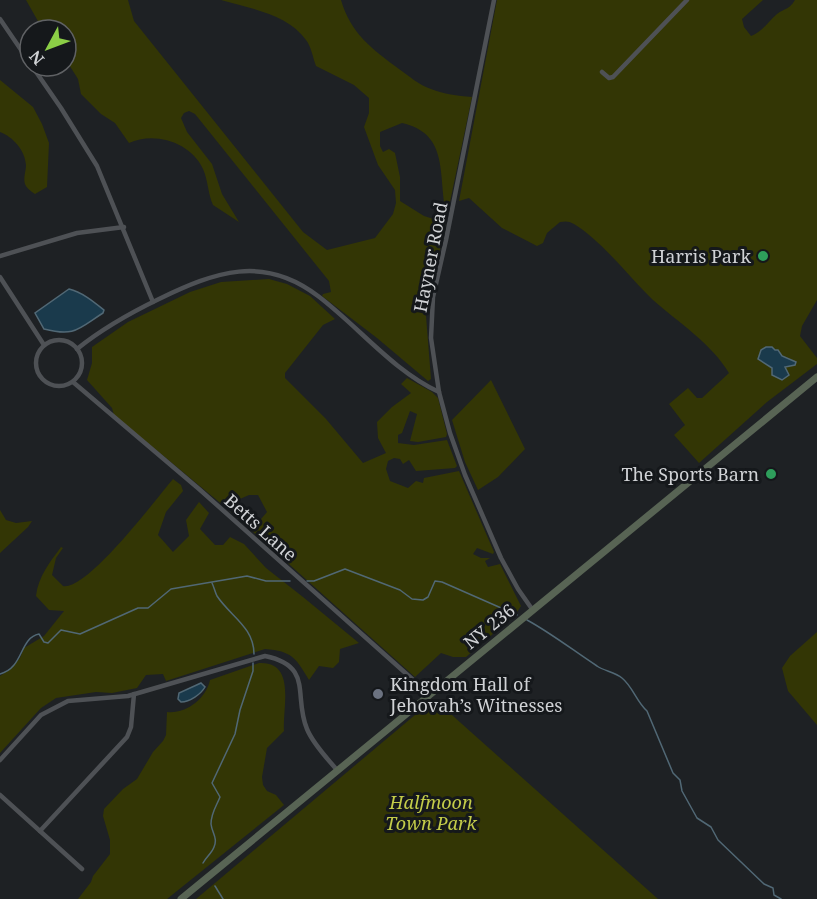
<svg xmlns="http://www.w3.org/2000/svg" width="817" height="899" viewBox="0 0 817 899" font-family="'Noto Serif',serif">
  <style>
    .green { fill: #333605; fill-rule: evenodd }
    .water { fill: #1a3a4c; stroke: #516875; stroke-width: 1.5 }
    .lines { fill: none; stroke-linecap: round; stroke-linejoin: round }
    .stream { stroke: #516875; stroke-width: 1.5 }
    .street { stroke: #4e5155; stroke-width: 4.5 }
    .secondary { stroke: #586454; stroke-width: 7 }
    .leisure-dot { fill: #2e9e5b; stroke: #15181b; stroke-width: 2 }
    .worship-dot { fill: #6b7280; stroke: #15181b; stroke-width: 2 }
    .labels { text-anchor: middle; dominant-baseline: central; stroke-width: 6; stroke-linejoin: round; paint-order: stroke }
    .poi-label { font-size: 18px; fill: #d0d2d5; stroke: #15181b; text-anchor: end }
    .street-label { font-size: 18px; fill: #d0d2d5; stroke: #15181b }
    .park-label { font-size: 18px; font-style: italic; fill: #c3cc49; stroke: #15181b }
  </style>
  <rect width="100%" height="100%" fill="#1e2124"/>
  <g class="green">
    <path d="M 26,0 L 128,0 L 134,21 L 303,232 L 327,250 L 375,238 L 393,214 L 396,203 L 395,190 L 378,165 L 364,127 L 369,113 L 369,98 L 354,85 L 316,66 C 313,58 311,46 306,40 C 288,14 248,8 221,0 L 341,0 C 351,34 372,49 399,69 C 409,76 419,85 431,89 C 444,94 457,96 472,97 L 426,316 L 431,379 L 428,381 L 377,338 L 322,296 L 323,294 L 331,292 L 329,281 L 195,114 L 189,111 L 184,113 L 181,118 L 187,132 L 212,164 L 222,194 L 239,222 L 213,205 C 208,194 208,180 203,169 C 191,142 154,131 129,143 L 115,123 L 101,114 L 81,94 L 78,79 L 66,60 L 66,30 L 43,30 ZM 402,123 C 447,133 439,171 445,208 L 442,217 L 437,220 L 424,216 L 400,201 L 400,177 L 395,153 L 389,149 L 383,152 L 380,146 L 380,132 Z"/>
    <path d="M 497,0 L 763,0 L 742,19 L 744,27 L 751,36 C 763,31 767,23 777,14 C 785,8 789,10 795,0 L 817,0 L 817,300 L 802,326 L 800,336 L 817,358 L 817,364 L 767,402 L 699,463 L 674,435 L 685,425 L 669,404 L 688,388 L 697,398 L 702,398 L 729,373 C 711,343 679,323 653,300 C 630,278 601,240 574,224 C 569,221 566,221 560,222 L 547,233 L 543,243 L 537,246 L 502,228 L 469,198 L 459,201 Z"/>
    <path d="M 0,80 L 33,107 L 42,124 L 49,143 L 47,187 L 35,194 C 31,191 27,189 25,184 C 23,178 26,171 26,165 C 25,150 13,137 0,132 Z"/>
    <polygon points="269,279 287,284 310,296 335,319 323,325 285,373 285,378 326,419 363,463 386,453 378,438 377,422 392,407 411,393 401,384 407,378 432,392 438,398 447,434 446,437 418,442 410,441 417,414 410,411 402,433 398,435 398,443 414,445 447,440 457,466 455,468 416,471 409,460 403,464 400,459 394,458 388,461 386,469 390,481 408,488 416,481 423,483 424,478 459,471 494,552 493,554 477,548 473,554 481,558 490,558 485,561 488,567 500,564 521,606 515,615 466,657 453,657 441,653 415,677 231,512 236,507 256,525 267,512 258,495 249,495 224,506 114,415 112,408 87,380 92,363 92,347 128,322 190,292 221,282"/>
    <polygon points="491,380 525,449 498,477 478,490 465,462 452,420"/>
    <path d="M 173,479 L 181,485 L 183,491 L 166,512 L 158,535 L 173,552 L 189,536 L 186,520 L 199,502 L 209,513 L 200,529 L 215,545 L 223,545 L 230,537 L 244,544 L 266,568 L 303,597 L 359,643 L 340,649 L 339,662 L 333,668 L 319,666 L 309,680 C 296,658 292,651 265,649 L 166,681 L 163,674 L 146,675 L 137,688 L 112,693 L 96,692 L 56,698 L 41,708 L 0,753 L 0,676 L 9,670 L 20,658 L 24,648 L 44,636 L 64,611 L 49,610 L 36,596 C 38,577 50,562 61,547 L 63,548 L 56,558 L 52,575 L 63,586 C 87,591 156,499 173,479 Z"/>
    <polygon points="0,510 6,520 16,523 32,521 28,527 0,553"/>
    <polygon points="817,632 817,725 788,691 782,668 790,656"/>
    <path d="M 259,663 C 297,661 282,709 284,731 L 267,748 L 262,777 L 263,785 L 267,791 L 276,795 L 284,805 L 167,899 L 78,899 L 91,882 L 93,876 L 110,854 L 110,840 L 103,816 L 104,809 L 123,789 L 137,779 L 153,752 L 163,741 L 166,735 L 167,712 C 186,714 206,699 210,680 Z"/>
    <polygon points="434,699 658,899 196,899"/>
  </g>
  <g class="water">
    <path d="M 69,289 C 82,292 94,302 104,310 L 103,313 C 78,329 75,337 44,329 L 35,313 Z"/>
    <polygon points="766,347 772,347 775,350 778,350 782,356 796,362 795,365 785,367 789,375 782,380 772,375 772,368 758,359 761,350"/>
    <path d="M 201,683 L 205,687 C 201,694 190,702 181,702 L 178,699 L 179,693 Z"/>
  </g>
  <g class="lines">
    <g class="stream">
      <polyline points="307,581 314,581 345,569 400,590 412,599 423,600 428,597 435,581 442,582 517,615"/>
      <path d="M 212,583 C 214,587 215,592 217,596 C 230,616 254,627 254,654"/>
      <path d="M 527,620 C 551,633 574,651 597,666 C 604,671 615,672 622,678 C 633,687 636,701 647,711 L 673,773 L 680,780 L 682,791 L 697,818 L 711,827 L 718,840 L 764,884 L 773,888 L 774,895 L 781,899"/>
      <path d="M 0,674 C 24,668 19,638 39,634 L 44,642 L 48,643 L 61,630 L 80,634 L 138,608 L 148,608 L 171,589 L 247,576 L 266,581 L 290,581"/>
      <path d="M 203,863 C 206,857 212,853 214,847 C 218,838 212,833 211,824 C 211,813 216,807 220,797 L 212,783 L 235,734 L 240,710 L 253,671 L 253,663"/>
      <polyline points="215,886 223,899"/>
    </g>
    <g class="street">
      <polyline points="494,0 446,240 433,297 431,338 439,392 450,433 465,475 501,558 518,589 532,609"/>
      <polyline points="0,19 30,63"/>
      <polyline points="32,66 61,108 97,166 153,302"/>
      <polyline points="602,72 609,78 613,77 687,0"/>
      <polyline points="0,256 77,233 124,227"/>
      <polyline points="0,277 44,345"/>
      <circle cx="59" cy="363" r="23"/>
      <path d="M 77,349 C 103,328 130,313 159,299 C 215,272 263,254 318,296 C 359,327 392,370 439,392"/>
      <polyline points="73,382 199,489 429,694"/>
      <path d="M 0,760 L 41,715 L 68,701 L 128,696 L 265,656 C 314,666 293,696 307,729 C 313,744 327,758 337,770"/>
      <polyline points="0,795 82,869"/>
      <polyline points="40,831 127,737 131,727 134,694"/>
    </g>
    <polyline class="secondary" points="181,899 817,377"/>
  </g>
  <g class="leisure-dot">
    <circle cx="763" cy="256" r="6"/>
    <circle cx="771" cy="474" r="6"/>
  </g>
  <circle class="worship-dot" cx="378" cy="694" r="6"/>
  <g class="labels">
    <g class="poi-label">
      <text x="751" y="256">Harris Park</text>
      <text x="759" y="474">The Sports Barn</text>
      <text x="390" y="684" text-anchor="start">Kingdom Hall of<tspan x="390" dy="21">Jehovah’s Witnesses</tspan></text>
    </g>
    <g class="street-label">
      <text transform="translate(430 257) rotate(-79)">Hayner Road</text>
      <text transform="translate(261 527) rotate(42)">Betts Lane</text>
      <text transform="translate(489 626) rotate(-39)">NY 236</text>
    </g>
    <g class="park-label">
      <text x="431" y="802">Halfmoon<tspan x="431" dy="21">Town Park</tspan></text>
    </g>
  </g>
  <g transform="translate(48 48) rotate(229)"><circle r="28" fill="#15181b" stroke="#606265" stroke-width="1.5"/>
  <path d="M0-4.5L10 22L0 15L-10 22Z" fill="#8bce46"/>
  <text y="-9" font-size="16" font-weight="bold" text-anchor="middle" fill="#d0d2d5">N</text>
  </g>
</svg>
